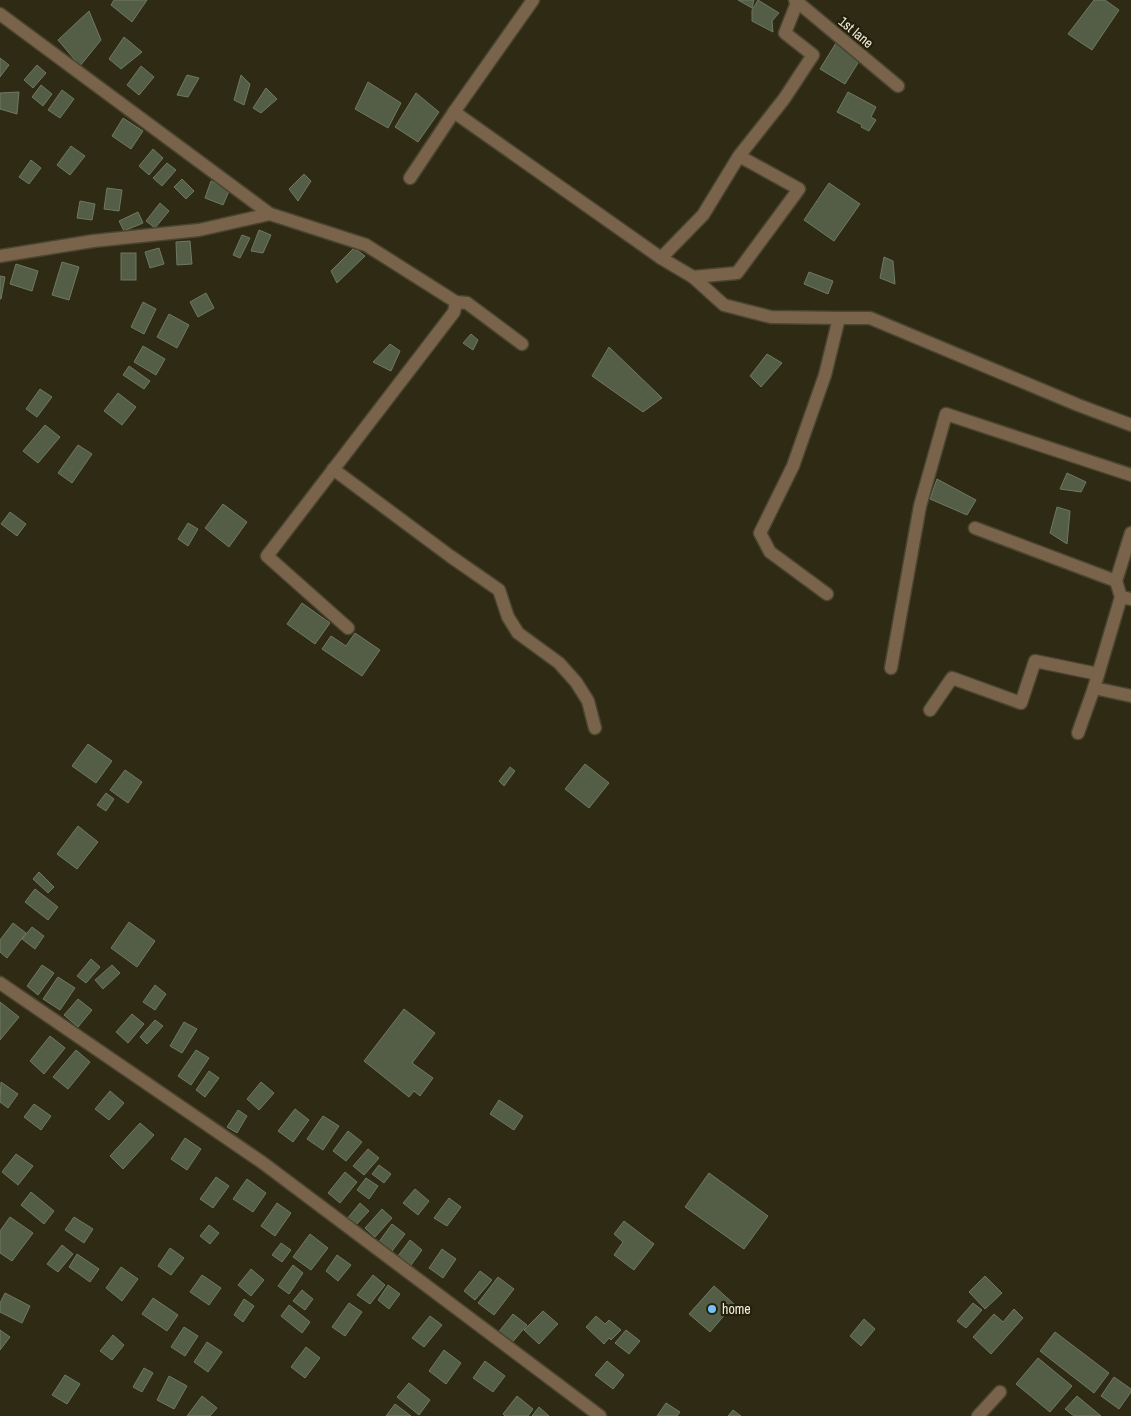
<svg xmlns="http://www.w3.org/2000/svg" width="1131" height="1416" viewBox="0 0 1131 1416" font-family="'Archivo Narrow',sans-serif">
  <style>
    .building { fill: #545e47; stroke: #6f7961 }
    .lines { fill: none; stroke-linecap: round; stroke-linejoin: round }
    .street-casing { stroke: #494530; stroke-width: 15 }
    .street { stroke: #7a634b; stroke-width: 12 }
    .poi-dot { fill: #76c0f7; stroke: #252009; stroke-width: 2 }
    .labels { text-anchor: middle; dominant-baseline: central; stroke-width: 4.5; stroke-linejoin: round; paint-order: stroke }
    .street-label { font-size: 14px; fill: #f0eddf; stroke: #252009 }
    .poi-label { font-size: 14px; fill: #f0eddf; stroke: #252009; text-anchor: start }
  </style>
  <rect width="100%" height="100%" fill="#2e2a13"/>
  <g class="building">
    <polygon points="114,0 147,0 132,22 111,5"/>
    <polygon points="738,0 754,0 752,8"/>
    <polygon points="758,0 779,13 772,21 773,32 752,21 752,10"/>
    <polygon points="1094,0 1105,0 1119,10 1092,50 1068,34"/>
    <polygon points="89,11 101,40 80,66 58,40"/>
    <polygon points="124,37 142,52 121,69 109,59"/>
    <polygon points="836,43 861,58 845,84 820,69"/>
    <polygon points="0,58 9,65 0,77"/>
    <polygon points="37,65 46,73 33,88 24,80"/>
    <polygon points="141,66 154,77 139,95 127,85"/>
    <polygon points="187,75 199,78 188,97 177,95"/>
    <polygon points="241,75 250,84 244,105 234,100"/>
    <polygon points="368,82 401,103 388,128 355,109"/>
    <polygon points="41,85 52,94 43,106 32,97"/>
    <polygon points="266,88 277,99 261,113 253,108"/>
    <polygon points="62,90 74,99 60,118 48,110"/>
    <polygon points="19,92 17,114 0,109 0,93"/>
    <polygon points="848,92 876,107 871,117 876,120 869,131 861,127 862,125 837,112"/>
    <polygon points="416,93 439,112 418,142 395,127"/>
    <polygon points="123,118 143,131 131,149 112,136"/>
    <polygon points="71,146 85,156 70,175 57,165"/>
    <polygon points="153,149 163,158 149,175 139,166"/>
    <polygon points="31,160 41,168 29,184 19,177"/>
    <polygon points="167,163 176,170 162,186 153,178"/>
    <polygon points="304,174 311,181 298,201 289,189"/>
    <polygon points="182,179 194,191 186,199 174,187"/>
    <polygon points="211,181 230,189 223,205 205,198"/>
    <polygon points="829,183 860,204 834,241 804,220"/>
    <polygon points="107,188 122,190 119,211 104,209"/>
    <polygon points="80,201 95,204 92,220 77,218"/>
    <polygon points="160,203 169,211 155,228 146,221"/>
    <polygon points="138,212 143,223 124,231 119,221"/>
    <polygon points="259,230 271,235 263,253 251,251"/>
    <polygon points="242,235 250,238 240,258 233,255"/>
    <polygon points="190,241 192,264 177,265 176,242"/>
    <polygon points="159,248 164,264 150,268 145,252"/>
    <polygon points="354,248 365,256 337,283 331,271"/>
    <rect x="121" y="253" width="15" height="27"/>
    <polygon points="884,257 893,261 895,284 880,278"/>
    <polygon points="62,262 79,267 69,300 52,295"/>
    <polygon points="16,264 38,271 32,291 10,284"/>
    <polygon points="809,272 833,281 828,294 804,284"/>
    <polygon points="0,276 5,277 1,299 0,299"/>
    <polygon points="206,293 214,308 198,317 190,302"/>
    <polygon points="143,302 156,309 144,334 131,327"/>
    <polygon points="169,314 189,325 177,348 157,337"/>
    <polygon points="471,334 478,340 473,350 463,343"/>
    <polygon points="390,344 400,351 391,371 373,362"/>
    <polygon points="143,346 165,359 156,375 134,362"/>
    <polygon points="609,347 662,398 643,412 592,376"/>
    <polygon points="767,354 782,363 761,387 750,376"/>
    <polygon points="129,366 150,381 144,389 123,375"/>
    <polygon points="40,389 52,397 37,417 26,409"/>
    <polygon points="118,393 136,407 122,425 104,411"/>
    <polygon points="45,425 60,437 38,463 23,451"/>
    <polygon points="78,445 92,454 72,483 58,473"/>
    <polygon points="1067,473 1086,482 1081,492 1060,489"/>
    <polygon points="937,479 976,500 967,515 930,499"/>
    <polygon points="223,504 247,522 229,547 205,528"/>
    <polygon points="1057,507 1070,511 1067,544 1050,533"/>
    <polygon points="10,512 26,524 17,536 1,524"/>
    <polygon points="188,523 198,529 188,546 178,539"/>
    <polygon points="302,603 330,623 315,644 287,624"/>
    <polygon points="355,633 380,650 362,676 322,649 331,636 346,646"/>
    <polygon points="88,744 112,761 96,783 72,766"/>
    <polygon points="585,764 609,783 589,808 565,789"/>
    <polygon points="510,767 515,771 504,786 499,781"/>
    <polygon points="125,770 142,782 128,803 110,790"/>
    <polygon points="106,793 114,799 106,811 97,805"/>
    <polygon points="78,826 98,842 77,869 57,854"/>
    <polygon points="39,872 54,887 48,893 33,879"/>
    <polygon points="35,889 58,907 48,920 25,902"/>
    <polygon points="129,922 155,941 137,967 111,948"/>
    <polygon points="13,923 26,933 7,958 0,952 0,940"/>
    <polygon points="32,927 44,936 35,949 22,939"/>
    <polygon points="91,959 100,967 86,983 77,976"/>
    <polygon points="42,965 54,973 38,995 27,986"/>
    <polygon points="112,965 120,973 103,989 95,980"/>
    <polygon points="58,977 75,988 60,1010 43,999"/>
    <polygon points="155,985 166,994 155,1010 143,1002"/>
    <polygon points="78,999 92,1010 78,1027 64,1015"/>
    <polygon points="0,1002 19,1017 0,1040"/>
    <polygon points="404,1009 435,1033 412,1063 433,1078 420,1096 414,1091 409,1097 364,1061"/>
    <polygon points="132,1014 144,1024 128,1043 116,1032"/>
    <polygon points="155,1020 163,1026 147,1044 140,1037"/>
    <polygon points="184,1022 197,1029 182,1053 170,1046"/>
    <polygon points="50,1036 65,1048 44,1074 30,1061"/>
    <polygon points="76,1050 90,1062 68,1089 53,1077"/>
    <polygon points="196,1050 209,1058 191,1085 178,1076"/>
    <polygon points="209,1071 219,1078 205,1097 196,1090"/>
    <polygon points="1,1082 18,1094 8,1108 0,1102"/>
    <polygon points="261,1082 274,1093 259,1110 247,1099"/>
    <polygon points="110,1091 124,1103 109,1120 95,1109"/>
    <polygon points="499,1100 523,1116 514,1130 490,1114"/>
    <polygon points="34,1104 51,1116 41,1130 24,1117"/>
    <polygon points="295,1109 309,1120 293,1142 278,1131"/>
    <polygon points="238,1110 247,1116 237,1133 227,1127"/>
    <polygon points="323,1116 339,1126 323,1150 307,1139"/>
    <polygon points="140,1123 154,1135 123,1169 110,1156"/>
    <polygon points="348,1131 362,1142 346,1161 333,1151"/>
    <polygon points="185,1138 201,1149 187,1170 171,1159"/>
    <polygon points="368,1149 379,1158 364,1175 353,1166"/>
    <polygon points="16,1154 33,1166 18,1185 2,1172"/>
    <polygon points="379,1165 391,1174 384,1183 372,1174"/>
    <polygon points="345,1172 357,1182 340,1203 328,1193"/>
    <polygon points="709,1173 768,1216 744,1249 685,1207"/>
    <polygon points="216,1177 229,1186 213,1208 200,1199"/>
    <polygon points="366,1178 378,1186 369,1199 357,1190"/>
    <polygon points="247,1179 266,1193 253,1212 233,1199"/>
    <polygon points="415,1189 429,1201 418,1215 403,1203"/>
    <polygon points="31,1192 54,1211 44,1224 21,1205"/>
    <polygon points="449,1198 461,1207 447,1226 434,1218"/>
    <polygon points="277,1203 291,1213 275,1236 261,1226"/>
    <polygon points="360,1203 369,1211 355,1226 347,1219"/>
    <polygon points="382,1209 392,1218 375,1237 365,1228"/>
    <polygon points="10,1217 33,1233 12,1261 0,1253 0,1231"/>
    <polygon points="74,1217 93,1229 84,1243 65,1230"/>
    <polygon points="624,1221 654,1244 634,1270 614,1255 623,1242 614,1234"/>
    <polygon points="392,1224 405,1234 389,1255 376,1246"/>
    <polygon points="209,1225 219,1233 210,1244 200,1236"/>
    <polygon points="310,1234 328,1248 311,1270 293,1257"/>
    <polygon points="410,1240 422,1250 411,1265 398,1256"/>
    <polygon points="281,1243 291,1250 282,1262 272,1255"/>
    <polygon points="62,1245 73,1254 58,1272 47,1264"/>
    <polygon points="170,1248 184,1258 171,1275 158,1266"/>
    <polygon points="442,1249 456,1259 443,1278 429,1268"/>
    <polygon points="77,1254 99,1269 90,1282 69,1267"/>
    <polygon points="337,1255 351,1265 338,1281 326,1271"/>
    <polygon points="293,1265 303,1273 289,1294 278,1286"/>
    <polygon points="121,1267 138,1279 122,1301 106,1288"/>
    <polygon points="251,1269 264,1280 251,1296 238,1285"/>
    <polygon points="480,1271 492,1280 475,1300 464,1291"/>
    <polygon points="202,1275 221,1288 209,1305 190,1292"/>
    <polygon points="373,1275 385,1285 370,1304 357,1295"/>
    <polygon points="985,1276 1002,1293 985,1309 969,1292"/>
    <polygon points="498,1277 514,1289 494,1315 478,1303"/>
    <polygon points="388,1285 400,1294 389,1309 378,1300"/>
    <polygon points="714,1286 734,1304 710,1332 689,1314"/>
    <polygon points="302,1290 313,1299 305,1310 293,1301"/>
    <polygon points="5,1293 30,1306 22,1323 0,1312 0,1303"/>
    <polygon points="153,1298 178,1315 167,1331 142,1314"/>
    <polygon points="244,1299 254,1306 243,1322 234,1315"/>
    <polygon points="349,1303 362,1312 345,1336 332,1327"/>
    <polygon points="973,1303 982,1310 966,1328 957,1321"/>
    <polygon points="289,1305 310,1322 302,1333 281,1316"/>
    <polygon points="1014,1309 1023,1318 991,1354 973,1337 994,1314 1003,1322"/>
    <polygon points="543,1311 558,1324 539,1344 524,1330"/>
    <polygon points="513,1314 527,1325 510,1345 497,1334"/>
    <polygon points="430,1316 442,1325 424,1347 412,1338"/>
    <polygon points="596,1316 605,1324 609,1320 621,1330 611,1340 609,1338 604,1344 586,1327"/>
    <polygon points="864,1319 875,1329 861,1346 850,1336"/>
    <polygon points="184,1327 198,1336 185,1356 171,1347"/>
    <polygon points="0,1330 10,1337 0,1350"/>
    <polygon points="626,1330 640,1341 629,1354 615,1343"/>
    <polygon points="1055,1332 1109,1373 1094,1393 1040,1351"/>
    <polygon points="113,1335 124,1345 112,1360 100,1351"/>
    <polygon points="207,1342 222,1352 208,1372 194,1362"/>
    <polygon points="306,1347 320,1358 305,1378 291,1367"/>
    <polygon points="444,1350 461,1363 446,1384 429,1371"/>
    <polygon points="1038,1358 1072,1386 1050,1412 1016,1384"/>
    <polygon points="485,1361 505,1376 493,1392 473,1378"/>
    <polygon points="607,1361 624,1375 613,1389 595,1375"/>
    <polygon points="144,1368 153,1373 142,1392 133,1387"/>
    <polygon points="65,1375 80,1384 67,1404 52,1395"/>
    <polygon points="169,1376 187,1386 174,1409 157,1400"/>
    <polygon points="1114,1377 1131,1389 1131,1392 1119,1409 1101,1396"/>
    <polygon points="409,1383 430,1400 419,1415 397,1397"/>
    <polygon points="202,1396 217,1408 210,1416 187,1416"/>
    <polygon points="517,1396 533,1409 528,1416 505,1416 503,1414"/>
    <polygon points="1077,1396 1101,1416 1074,1416 1065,1409"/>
    <polygon points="666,1403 680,1412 677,1416 657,1416"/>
    <polygon points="395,1404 411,1416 386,1416"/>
    <polygon points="539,1407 549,1416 532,1416"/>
    <polygon points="733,1410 741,1416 728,1416"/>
  </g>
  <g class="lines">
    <g class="street-casing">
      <g id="street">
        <polyline points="795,0 898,86"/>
        <polyline points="0,14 270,214 366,245 456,302 467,303 522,344"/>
        <polyline points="454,112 661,258"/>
        <polyline points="739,156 703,215 661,258 693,277 737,273 799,189 739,156 784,99 813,55 785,33 798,0"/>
        <polyline points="410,178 454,112 533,0"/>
        <polyline points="0,256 93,241 199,230 270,214"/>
        <polyline points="693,277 724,305 771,317 839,318 870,318 1078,405 1131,425"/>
        <polyline points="333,469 450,556 499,590 508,617 518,633 559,663 576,682 588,701 595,728"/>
        <polyline points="975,528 1116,581"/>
        <polyline points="1131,533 1116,581 1121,597 1131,599"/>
        <polyline points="827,594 770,552 760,533 793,466 825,375 839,318"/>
        <polyline points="348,628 267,556 454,312 456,302"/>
        <polyline points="891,668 920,506 946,414 1131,475"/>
        <polyline points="1094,688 1131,696"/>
        <polyline points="930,710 952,678 1021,703 1035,661 1098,674"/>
        <polyline points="1078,733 1094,688 1121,597"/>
        <polyline points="0,983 263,1163 600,1416"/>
        <polyline points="978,1416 1000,1392"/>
      </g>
    </g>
    <use href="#street" class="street"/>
  </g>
  <circle class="poi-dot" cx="712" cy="1309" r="5"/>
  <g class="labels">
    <g class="street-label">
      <text transform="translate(856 32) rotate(40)">1st lane</text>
    </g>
    <g class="poi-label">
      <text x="722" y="1309">home</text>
    </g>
  </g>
</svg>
